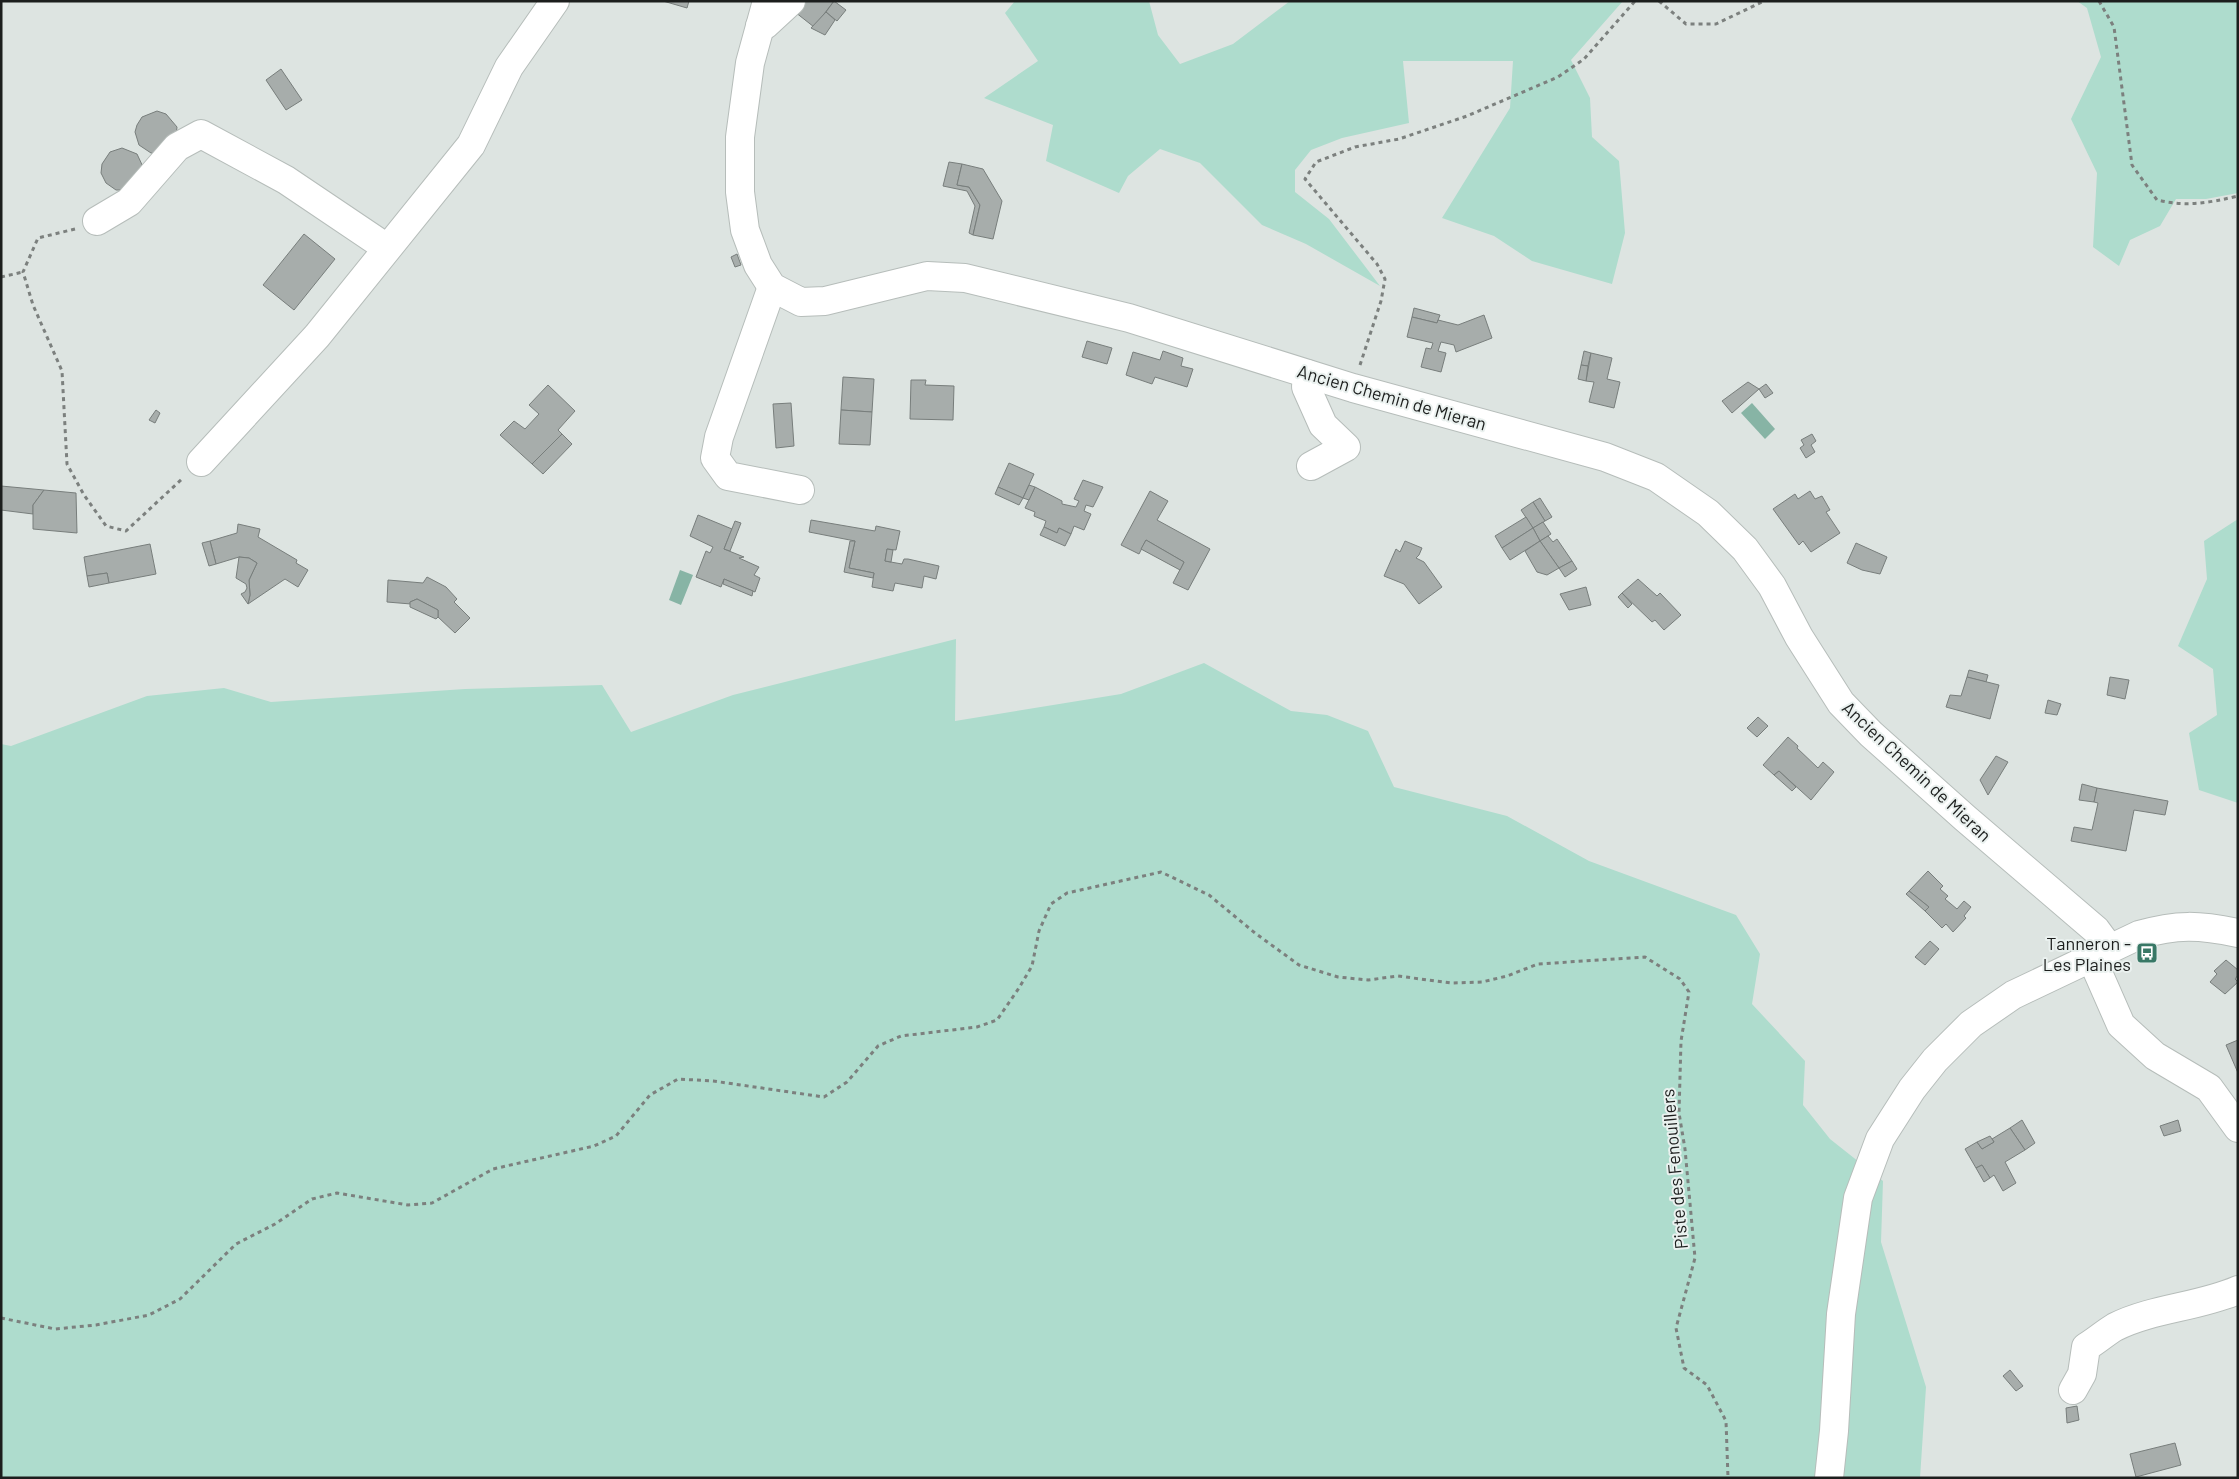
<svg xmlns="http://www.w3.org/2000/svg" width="2239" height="1479" viewBox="0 0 2239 1479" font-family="Barlow,sans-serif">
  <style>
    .green { fill: #aedccd }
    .water { fill: #87b4a5 }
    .building { fill: #a7adab; stroke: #787e7c }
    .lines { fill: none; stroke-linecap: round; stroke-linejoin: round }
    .minor-casing { stroke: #b6bdba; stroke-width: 30 }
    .path { stroke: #7c807e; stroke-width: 3; stroke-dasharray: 4 4; stroke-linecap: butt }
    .minor { stroke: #fff; stroke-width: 28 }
    .labels { text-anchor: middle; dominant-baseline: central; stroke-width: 4; stroke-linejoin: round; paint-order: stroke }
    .street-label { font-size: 18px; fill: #1c1e1d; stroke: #eaf1ef }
    .poi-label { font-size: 18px; fill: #1c1e1d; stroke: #eaf1ef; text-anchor: end }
  </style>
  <rect width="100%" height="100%" fill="#dde4e1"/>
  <g class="green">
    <polygon points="1015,1 1149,1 1158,35 1180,64 1233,44 1290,1 1623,1 1571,60 1590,98 1592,137 1619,161 1625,233 1612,284 1532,261 1494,236 1442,218 1510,108 1513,61 1403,61 1409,123 1342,138 1311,150 1295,170 1295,192 1329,219 1380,286 1306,244 1262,225 1200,163 1160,149 1128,176 1119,193 1046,161 1053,125 984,98 1038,61 1005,13"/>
    <polygon points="2077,1 2238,1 2238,193 2206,199 2176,199 2160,226 2130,240 2119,266 2093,247 2097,173 2071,119 2101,57 2087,8"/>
    <polygon points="2238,519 2238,803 2199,790 2189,733 2217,715 2213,669 2178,646 2207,579 2204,541"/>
    <polygon points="956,639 955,721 1121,694 1204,663 1291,711 1327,715 1368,731 1394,787 1507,816 1589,861 1736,915 1760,954 1752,1004 1805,1061 1803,1105 1830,1139 1883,1181 1881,1242 1926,1387 1920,1478 1,1478 1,744 11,746 147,696 224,688 271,702 465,689 602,685 631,732 733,695"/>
  </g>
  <g class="water">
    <polygon points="1752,403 1775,429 1765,439 1741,413"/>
    <polygon points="680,570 693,575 681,605 669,600"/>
  </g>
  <g class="building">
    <polygon points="663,1 689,1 687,8"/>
    <polygon points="803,1 834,1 814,27 795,12"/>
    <polygon points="834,1 846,10 837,21 826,12"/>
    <polygon points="826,12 835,20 825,35 811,28"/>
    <polygon points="281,69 302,100 286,110 266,80"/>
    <polygon points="157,111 166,114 177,127 176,136 158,154 151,153 139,145 135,132 137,125 142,117"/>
    <polygon points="122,148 137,154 144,169 125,190 116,190 106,183 101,173 102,164 110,152"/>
    <polygon points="949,162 962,164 957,185 969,187 980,205 973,235 969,233 975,206 967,191 943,186"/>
    <polygon points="962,164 983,169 1002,201 993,239 973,235 980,205 969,187 957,185"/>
    <polygon points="304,234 335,259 294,310 263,285"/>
    <polygon points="737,254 741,265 735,267 731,257"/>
    <polygon points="1414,308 1440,315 1437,323 1412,317"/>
    <polygon points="1484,315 1492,338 1456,352 1454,345 1441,342 1438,351 1446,353 1441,372 1421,367 1426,348 1431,349 1433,343 1407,337 1412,317 1437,323 1438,320 1458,325"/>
    <polygon points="1087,341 1112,348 1107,364 1082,357"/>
    <polygon points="1163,351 1183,358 1181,366 1193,369 1187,387 1155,377 1152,384 1126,375 1133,352 1160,360"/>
    <polygon points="1584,351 1591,353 1588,366 1581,365"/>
    <polygon points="1591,353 1612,358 1607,379 1620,382 1614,408 1589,402 1594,382 1586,381"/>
    <polygon points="1581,365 1588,366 1586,381 1578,379"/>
    <polygon points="843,377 874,379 872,412 841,410"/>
    <polygon points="911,380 926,380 925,385 954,386 953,420 910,419"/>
    <polygon points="1748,382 1759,389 1732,413 1722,401"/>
    <polygon points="1766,384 1773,393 1765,398 1759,389"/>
    <polygon points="548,385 575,411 558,430 562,434 532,464 500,435 514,421 525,429 539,414 529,405"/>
    <polygon points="791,403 794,446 776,448 773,404"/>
    <polygon points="156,410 160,413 155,423 149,420"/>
    <polygon points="841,410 872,412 870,445 839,444"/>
    <polygon points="562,434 572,444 543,474 532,464"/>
    <polygon points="1812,434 1816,441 1811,445 1815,452 1806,458 1800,448 1804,445 1801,440"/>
    <polygon points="1009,463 1034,474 1023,498 998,487"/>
    <polygon points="1083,480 1103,487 1093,507 1086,505 1084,511 1091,514 1084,530 1074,526 1071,534 1059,528 1057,533 1044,527 1046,521 1034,516 1035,512 1025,508 1035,487 1062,501 1062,504 1076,507 1079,501 1074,499"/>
    <polygon points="1029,485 1035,487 1029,500 1023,498"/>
    <polygon points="1,486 44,490 33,505 33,514 1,510"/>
    <polygon points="998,487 1023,498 1019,505 995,494"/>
    <polygon points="44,490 76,493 77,533 33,529 33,505"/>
    <polygon points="1150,491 1168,501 1157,520 1210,549 1188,590 1173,583 1184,562 1146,540 1139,554 1121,545"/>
    <polygon points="1810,491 1815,499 1822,496 1830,510 1826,512 1840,533 1811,552 1803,541 1799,545 1773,509 1795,494 1798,499"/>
    <polygon points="1540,498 1552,517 1545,521 1533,502"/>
    <polygon points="1533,502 1545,521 1533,528 1521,510"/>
    <polygon points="698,515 732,529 724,549 744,557 739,558 759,567 754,575 760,578 755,592 724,579 721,587 696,577 706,551 710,553 713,547 690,536"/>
    <polygon points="1526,517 1533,528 1502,548 1495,536"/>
    <polygon points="811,520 875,531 876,526 900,531 896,550 887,549 885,561 902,564 904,559 908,559 939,566 936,579 924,576 922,588 895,583 893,591 872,587 874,573 849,568 855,541 809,532"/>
    <polygon points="735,521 741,523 730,551 724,549"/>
    <polygon points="1543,522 1551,534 1540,541 1533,528"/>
    <polygon points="238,524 260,529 258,537 297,560 296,563 308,570 298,587 285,579 248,604 250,595 249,580 257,563 249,558 239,557 216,564 210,541 237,533"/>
    <polygon points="1044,527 1057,533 1059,528 1071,534 1065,546 1040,535"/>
    <polygon points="1533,528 1540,541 1510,560 1502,548"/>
    <polygon points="1548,536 1553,542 1557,539 1572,561 1559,568 1540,541"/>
    <polygon points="1146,540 1184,562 1180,570 1141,549"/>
    <polygon points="210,541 216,564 209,566 202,543"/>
    <polygon points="850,541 855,541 849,568 874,573 873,578 844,572"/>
    <polygon points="1405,541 1422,548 1419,555 1416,558 1424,562 1442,587 1419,604 1404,584 1384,576 1396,549 1400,552"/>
    <polygon points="1540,541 1559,568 1547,575 1537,572 1525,551"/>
    <polygon points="1856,543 1887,557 1880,574 1862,570 1847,563"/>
    <polygon points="150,544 156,574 109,583 107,573 87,576 84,557"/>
    <polygon points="887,549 893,550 891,562 885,561"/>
    <polygon points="239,557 249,558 257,563 249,580 250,595 248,604 241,594 245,592 247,588 246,584 236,578"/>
    <polygon points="1572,561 1577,569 1565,577 1559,568"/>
    <polygon points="107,573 109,583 89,587 87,576"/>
    <polygon points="427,577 446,587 457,599 454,602 470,618 455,633 438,617 438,610 417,599 410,602 411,604 387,602 388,580 423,583"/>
    <polygon points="724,579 753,591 752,596 723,584"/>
    <polygon points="1638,579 1657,596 1660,593 1681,615 1664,630 1655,620 1652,622 1622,593"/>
    <polygon points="1586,587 1591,605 1569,610 1560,594"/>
    <polygon points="1622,593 1632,604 1628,608 1618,597"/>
    <polygon points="417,599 438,610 438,617 436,619 410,607 410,602"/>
    <polygon points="1969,670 1988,675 1986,682 1967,677"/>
    <polygon points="1967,677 1999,685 1990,719 1946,707 1950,695 1961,696"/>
    <polygon points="2110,677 2129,680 2125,699 2107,695"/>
    <polygon points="2048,700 2061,704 2057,715 2045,713"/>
    <polygon points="1758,717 1768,726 1757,737 1747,728"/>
    <polygon points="1788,737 1798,746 1797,748 1818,768 1823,762 1834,772 1811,800 1779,771 1774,775 1763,765"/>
    <polygon points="1996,756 2008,762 1988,795 1980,780"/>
    <polygon points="1779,771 1796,787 1792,791 1774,775"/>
    <polygon points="2082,784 2097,788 2094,802 2079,800"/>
    <polygon points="2097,788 2168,801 2165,815 2134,810 2126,851 2071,841 2074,827 2092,830 2098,803 2094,802"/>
    <polygon points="1928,871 1943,886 1940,889 1948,896 1945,899 1957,909 1964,901 1971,907 1964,916 1966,918 1953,932 1946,924 1942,928 1925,911 1929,907 1909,891"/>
    <polygon points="1909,891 1929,907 1925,911 1906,894"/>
    <polygon points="1930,941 1939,949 1925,965 1915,957"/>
    <polygon points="2226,960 2238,970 2238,975 2235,979 2238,982 2225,994 2210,982 2217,974 2214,971"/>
    <polygon points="2238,1040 2238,1073 2226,1045"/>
    <polygon points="2022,1120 2035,1143 2025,1150 2010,1128"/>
    <polygon points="2178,1120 2181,1131 2164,1136 2160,1126"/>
    <polygon points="2010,1128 2025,1150 2005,1162 2016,1183 2003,1191 1994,1175 1990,1178 1982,1165 1976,1168 1965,1149 1977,1142 1982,1149 1994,1142 1992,1139"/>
    <polygon points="1990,1136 1994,1142 1982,1149 1977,1142"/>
    <polygon points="1982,1165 1990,1178 1984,1182 1976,1168"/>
    <polygon points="2010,1370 2023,1386 2016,1391 2003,1376"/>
    <polygon points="2077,1406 2079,1420 2067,1423 2066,1408"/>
    <polygon points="2175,1443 2181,1465 2136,1477 2130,1454"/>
  </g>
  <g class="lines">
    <g class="minor-casing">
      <g id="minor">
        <polyline points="767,1 750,63 740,137 740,192 745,230 758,265 772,287 801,302 825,301 927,276 965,278 1129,318 1353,388 1605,457 1656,477 1708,513 1745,549 1772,586 1799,637 1841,703 1871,734 1965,818 2096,930 2110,949"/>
        <polyline points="760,26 765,25 791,1"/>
        <polyline points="97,221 129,202 177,147 201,134 286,180 387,248"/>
        <polyline points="772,287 719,437 715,458 728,476 800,490"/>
        <polyline points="1307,374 1306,387 1323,425 1346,447 1311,466"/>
        <polyline points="201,462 317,336 471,145 509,67 555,1"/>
        <polyline points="2092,959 2121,1025 2155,1056 2209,1088 2238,1128"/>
        <path d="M 2073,1390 L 2082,1374 L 2086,1347 C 2096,1341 2105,1333 2115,1327 C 2153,1308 2199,1307 2238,1290"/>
        <path d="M 1829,1478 L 1834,1431 L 1841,1314 L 1858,1198 L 1880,1139 L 1912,1089 L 1935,1060 L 1971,1024 L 2013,995 L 2139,935 C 2177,924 2199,925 2238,933"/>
      </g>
    </g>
    <g class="path">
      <polyline points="1659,1 1686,24 1716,24 1764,1"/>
      <path d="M 2099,1 L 2114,27 L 2132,165 L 2157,200 C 2187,207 2208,203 2238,196"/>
      <polyline points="75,229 38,238 23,272 33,305 62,371 67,464 84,495 106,526 126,531 183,478"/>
      <polyline points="1,277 23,272"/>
      <polyline points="1360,365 1381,301 1385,279 1377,264 1305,179 1316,162 1355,147 1399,139 1467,116 1558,77 1584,59 1635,1"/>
      <polyline points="1,1318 55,1329 96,1325 149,1315 180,1299 236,1244 275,1224 312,1199 337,1193 408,1205 432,1203 493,1169 594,1146 616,1136 650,1095 678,1079 713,1081 824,1097 847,1082 878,1046 901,1036 977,1027 997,1020 1019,988 1032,966 1039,931 1051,904 1067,893 1161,872 1209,895 1255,933 1299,965 1338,977 1368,980 1398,976 1451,983 1482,982 1507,976 1538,964 1645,957 1680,979 1689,992 1681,1041 1679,1113 1685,1149 1695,1258 1676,1328 1684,1368 1707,1385 1726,1421 1728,1478"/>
    </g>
    <use href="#minor" class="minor"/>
  </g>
  <defs>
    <g id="bus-square" transform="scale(1.125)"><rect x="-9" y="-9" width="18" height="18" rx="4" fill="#387866" stroke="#eaf1ef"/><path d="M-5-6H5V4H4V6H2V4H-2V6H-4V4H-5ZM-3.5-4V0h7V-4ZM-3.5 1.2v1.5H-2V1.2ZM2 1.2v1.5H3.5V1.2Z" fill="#fff"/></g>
  </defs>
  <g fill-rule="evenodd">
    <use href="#bus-square" x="2147" y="953"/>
  </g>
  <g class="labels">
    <g class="street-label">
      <text transform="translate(1392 397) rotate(16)">Ancien Chemin de Mieran</text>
      <text transform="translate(1917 771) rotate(43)">Ancien Chemin de Mieran</text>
      <text transform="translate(1674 1169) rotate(-95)">Piste des Fenouillers</text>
    </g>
    <g class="poi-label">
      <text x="2131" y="943">Tanneron -<tspan x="2131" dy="21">Les Plaines</tspan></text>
    </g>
  </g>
  <rect width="2239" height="1479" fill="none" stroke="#1c1e1d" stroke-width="5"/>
</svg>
